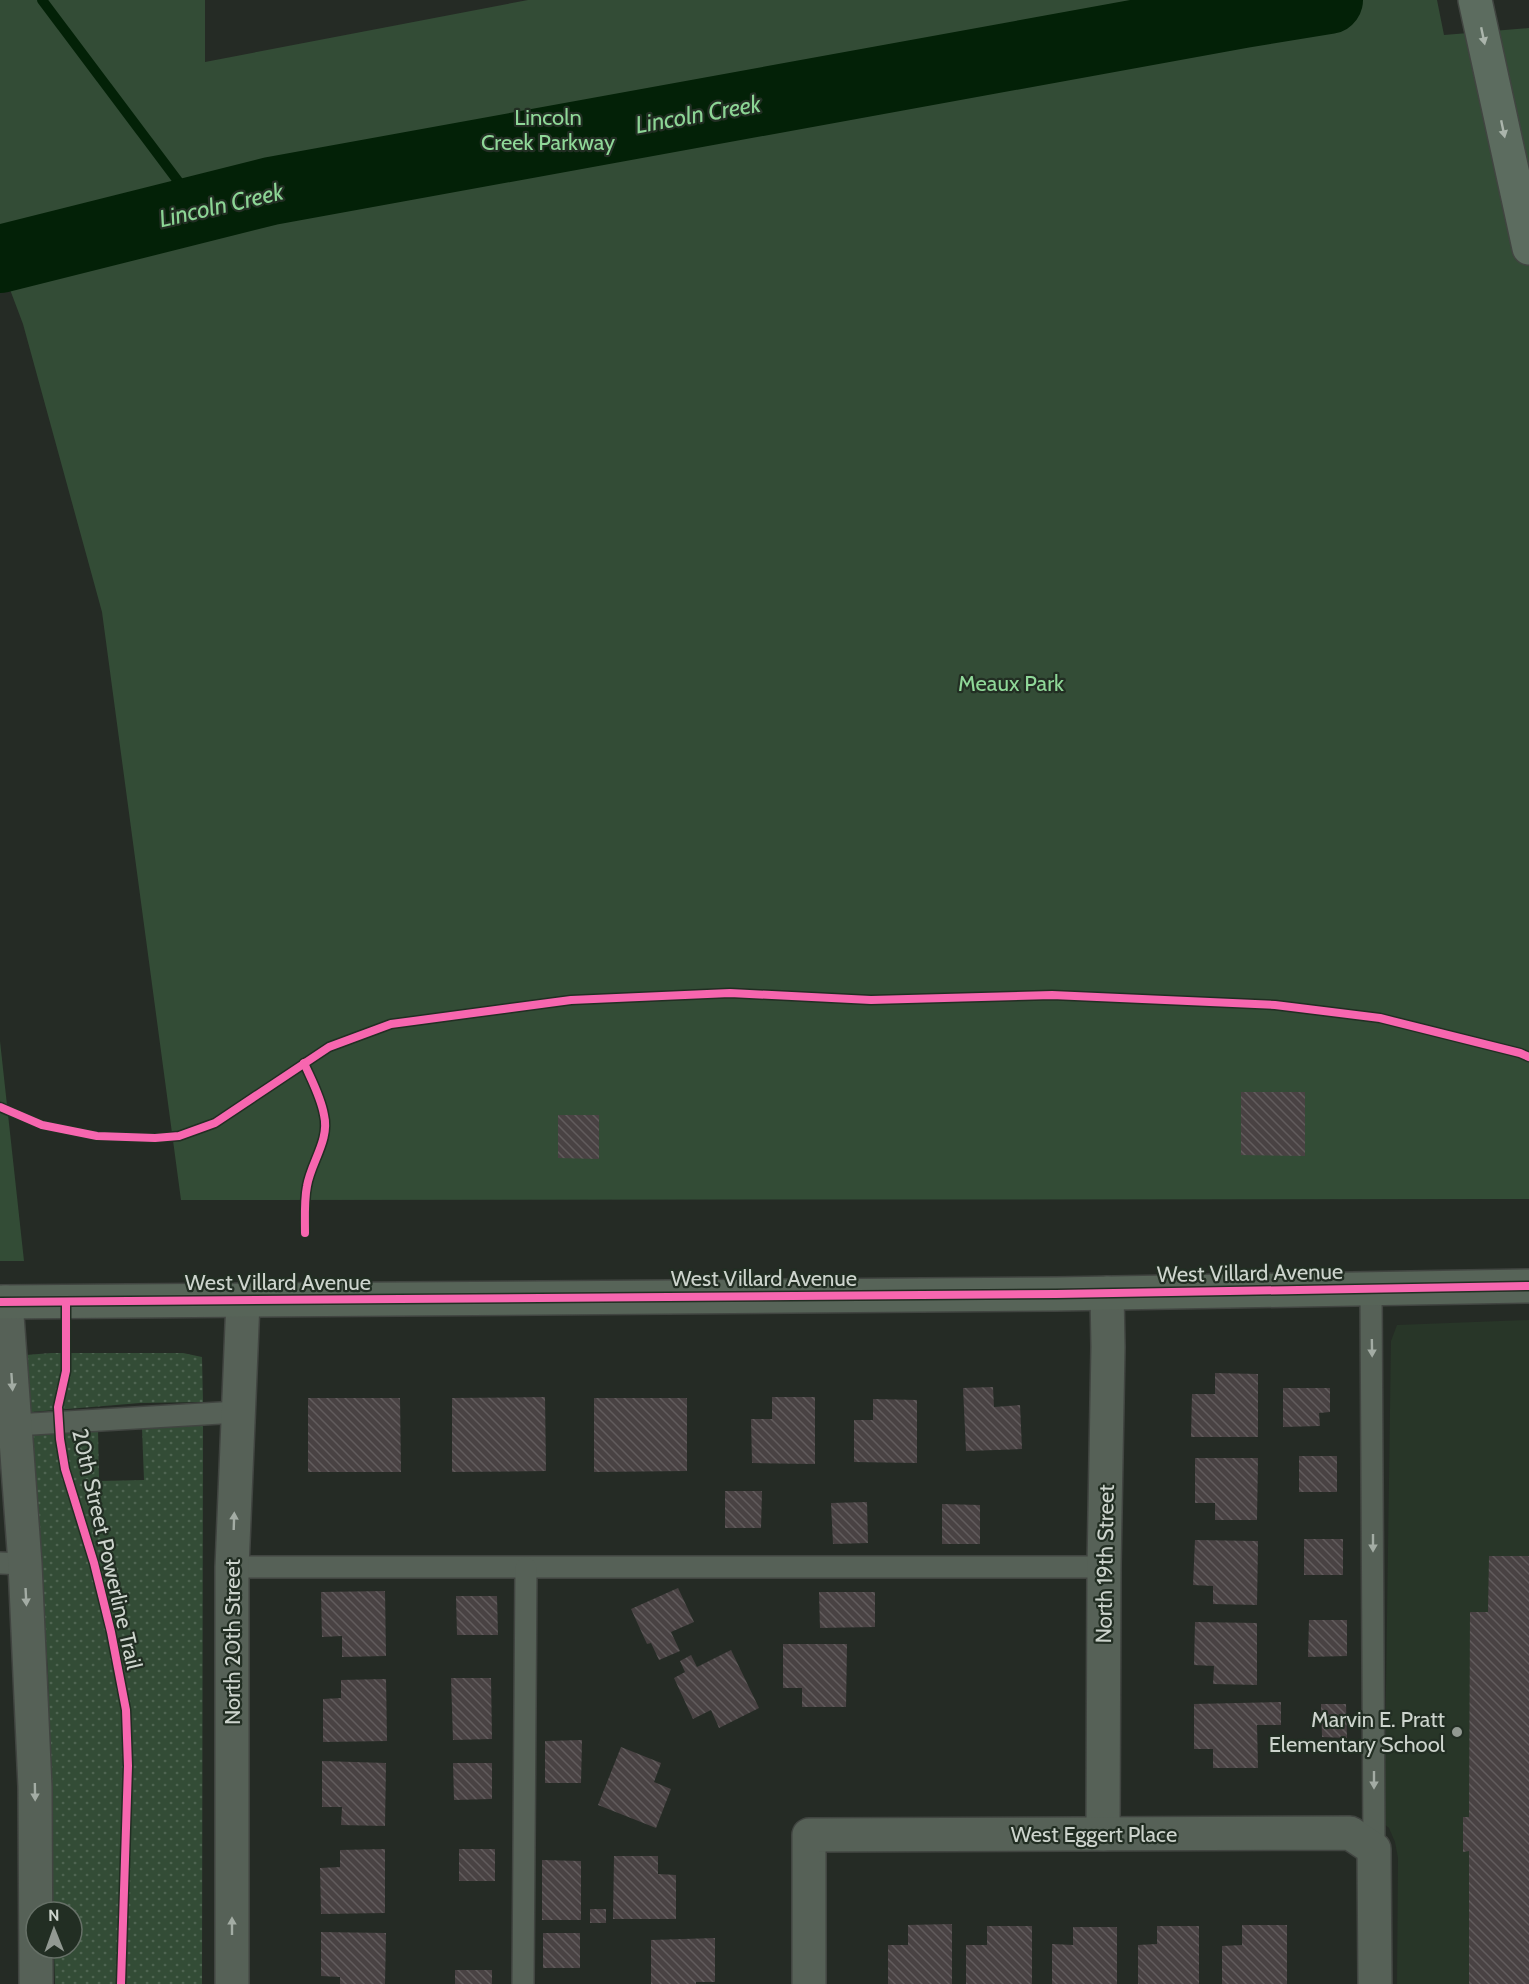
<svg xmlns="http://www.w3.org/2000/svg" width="1529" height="1984" viewBox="0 0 1529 1984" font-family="Cabin,sans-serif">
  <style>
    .built { fill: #283628 }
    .grass { fill: url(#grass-dots) }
    .park { fill: #334c36 }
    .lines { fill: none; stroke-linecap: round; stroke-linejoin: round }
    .stream { stroke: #032107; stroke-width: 10 }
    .river { stroke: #032107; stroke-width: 68 }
    .building { fill: url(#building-back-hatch) }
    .lane-casing { stroke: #414541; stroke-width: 24 }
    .street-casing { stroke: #414541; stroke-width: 36 }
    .secondary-casing { stroke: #414541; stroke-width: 36 }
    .primary-casing { stroke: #414541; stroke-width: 36 }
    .lane { stroke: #566157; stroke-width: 21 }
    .street { stroke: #566157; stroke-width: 33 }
    .secondary { stroke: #576458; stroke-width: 33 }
    .primary { stroke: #5c6c5f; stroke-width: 33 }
    .cycleway-casing { stroke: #222e23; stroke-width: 11 }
    .cycleway { stroke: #f766af; stroke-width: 8 }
    .oneway { fill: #abb5ac }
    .oneway2 { fill: #a3aca4 }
    .poi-dot { fill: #929992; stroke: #222e23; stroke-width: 2 }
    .labels { text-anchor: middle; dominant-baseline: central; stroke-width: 4.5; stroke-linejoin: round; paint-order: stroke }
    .park-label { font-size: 22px; fill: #8fd898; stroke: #222e23 }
    .street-label { font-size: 22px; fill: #cdd4cd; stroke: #222e23 }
    .poi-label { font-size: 22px; fill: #cdd4cd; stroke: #222e23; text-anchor: end }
    .water-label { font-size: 24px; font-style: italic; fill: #8cd595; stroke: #222e23 }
  </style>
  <defs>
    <pattern id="grass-dots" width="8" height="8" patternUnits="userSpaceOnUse" patternTransform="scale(1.5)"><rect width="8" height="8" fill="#334c36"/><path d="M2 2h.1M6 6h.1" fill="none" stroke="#4f6552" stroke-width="1.8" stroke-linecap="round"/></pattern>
    <pattern id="building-back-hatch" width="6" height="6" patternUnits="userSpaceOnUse" patternTransform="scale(1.5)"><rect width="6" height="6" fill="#494243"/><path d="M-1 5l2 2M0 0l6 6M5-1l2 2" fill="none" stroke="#625c5d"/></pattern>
  </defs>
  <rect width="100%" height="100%" fill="#252b25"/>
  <polygon class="built" points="1529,1320 1529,1984 1397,1984 1398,1858 1395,1842 1389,1828 1384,1824 1391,1341 1397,1325"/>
  <g class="grass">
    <polygon points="51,1353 183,1353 202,1357 203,1402 140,1403 31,1412 26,1355"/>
    <polygon points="203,1424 202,1984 55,1984 54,1948 72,1948 72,1912 53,1912 48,1672 31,1431 98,1430 99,1481 144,1480 142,1428"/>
  </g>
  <g class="park">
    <polygon points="0,0 205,0 205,62 528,0 1437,0 1444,35 1529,28 1529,1199 181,1200 102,612 23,324 0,263"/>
    <polygon points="0,1041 24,1261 0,1261"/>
  </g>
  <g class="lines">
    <polyline class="stream" points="42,0 199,209"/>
    <polyline class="river" points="0,259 271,191 1243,14 1329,0"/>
  </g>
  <g class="building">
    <polygon points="1241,1092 1305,1092 1305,1156 1241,1155"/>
    <polygon points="558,1115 599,1115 599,1159 558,1158"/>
    <polygon points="1215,1373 1258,1374 1258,1437 1191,1437 1192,1394 1215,1394"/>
    <polygon points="993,1387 994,1407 1020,1405 1022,1449 966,1451 963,1388"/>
    <polygon points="1283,1388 1330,1388 1330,1412 1319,1413 1320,1426 1283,1427"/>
    <polygon points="545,1397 546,1471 452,1472 452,1398"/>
    <polygon points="772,1397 815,1397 815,1464 752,1463 751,1419 772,1419"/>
    <polygon points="308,1398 400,1398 401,1472 308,1472"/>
    <polygon points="594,1398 687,1398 687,1471 594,1472"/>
    <polygon points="873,1399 917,1400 917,1463 854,1462 854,1420 873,1420"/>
    <rect x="1299" y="1456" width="38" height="36"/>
    <polygon points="1195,1458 1258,1458 1257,1520 1215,1520 1215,1503 1195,1503"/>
    <polygon points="725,1491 762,1491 761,1528 725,1528"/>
    <polygon points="867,1502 868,1543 833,1544 831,1503"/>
    <polygon points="942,1504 980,1505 980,1544 942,1544"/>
    <rect x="1304" y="1539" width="39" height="36"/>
    <polygon points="1195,1540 1258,1541 1257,1605 1213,1604 1213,1586 1193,1585"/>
    <polygon points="1489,1556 1529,1556 1529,1984 1469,1984 1469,1851 1463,1852 1463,1817 1469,1817 1470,1612 1488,1612"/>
    <polygon points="678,1588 694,1622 671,1632 680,1651 659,1660 651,1643 647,1644 631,1609"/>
    <polygon points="385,1591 386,1656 342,1657 342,1636 322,1637 321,1592"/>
    <polygon points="819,1592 875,1592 875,1627 820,1628"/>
    <polygon points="456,1596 497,1596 498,1635 457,1635"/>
    <polygon points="1309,1620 1347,1620 1347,1656 1308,1657"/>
    <polygon points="1195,1622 1257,1623 1257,1685 1213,1684 1214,1666 1194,1665"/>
    <polygon points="783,1644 847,1644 846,1707 802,1707 802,1688 783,1688"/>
    <polygon points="731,1650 759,1708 719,1728 711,1710 693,1719 674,1678 685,1672 680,1661 691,1655 697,1667"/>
    <polygon points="451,1678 491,1678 492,1739 453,1740"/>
    <polygon points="386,1679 387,1741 323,1742 323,1699 341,1698 341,1680"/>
    <polygon points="1281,1702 1281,1725 1257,1725 1258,1768 1213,1768 1213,1749 1194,1749 1194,1704"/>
    <polygon points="1321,1704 1346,1704 1347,1738 1322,1737"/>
    <polygon points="582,1740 581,1783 545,1783 545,1741"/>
    <polygon points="621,1747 661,1763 654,1782 671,1789 656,1828 598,1805"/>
    <polygon points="322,1761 386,1763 385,1826 341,1825 342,1807 322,1807"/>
    <polygon points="453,1763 492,1763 492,1799 454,1800"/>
    <polygon points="385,1849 385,1913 321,1914 320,1868 340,1867 340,1850"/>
    <rect x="459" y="1849" width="36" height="32"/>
    <polygon points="614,1856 658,1856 658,1874 676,1875 676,1919 613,1919"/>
    <polygon points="542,1860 581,1861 581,1920 542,1920"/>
    <rect x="590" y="1909" width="16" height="14"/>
    <polygon points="952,1924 952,1984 888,1984 888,1945 908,1945 908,1925"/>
    <polygon points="1242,1925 1287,1925 1287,1984 1222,1984 1222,1946 1242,1945"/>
    <polygon points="987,1926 1032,1926 1032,1984 966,1984 966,1945 987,1945"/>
    <polygon points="1157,1926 1199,1926 1199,1984 1138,1984 1138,1945 1157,1944"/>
    <polygon points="1073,1927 1117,1927 1117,1984 1052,1984 1052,1944 1073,1945"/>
    <polygon points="321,1932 386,1933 385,1984 340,1984 340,1977 321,1976"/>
    <rect x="543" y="1933" width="37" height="35"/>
    <polygon points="715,1938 715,1982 696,1982 696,1984 651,1984 651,1940"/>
    <rect x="455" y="1970" width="37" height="14"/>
  </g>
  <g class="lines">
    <g class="lane-casing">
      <g id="lane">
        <polyline points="1371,1290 1374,1849"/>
        <polyline points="15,1425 238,1412"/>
        <polyline points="0,1563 25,1564"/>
        <polyline points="232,1567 1104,1567"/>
        <polyline points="523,1984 526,1568"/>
      </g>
    </g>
    <g class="street-casing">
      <g id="street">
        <polyline points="6,1302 25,1564 35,1787 36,1984"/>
        <polyline points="1103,1834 1104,1567 1108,1347 1107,1293"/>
        <polyline points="232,1984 232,1567 243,1301"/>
        <polyline points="809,1984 809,1835 1350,1833 1374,1849 1375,1984"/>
      </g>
    </g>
    <g class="secondary-casing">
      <polyline id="secondary" points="0,1302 1056,1294 1529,1286"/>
    </g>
    <g class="primary-casing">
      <polyline id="primary" points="1475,0 1529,248"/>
    </g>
    <use href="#lane" class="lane"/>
    <use href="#street" class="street"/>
    <use href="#secondary" class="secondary"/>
    <use href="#primary" class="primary"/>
    <g class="cycleway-casing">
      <g id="cycleway">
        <path d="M 304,1063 C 311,1079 321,1097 324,1115 C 330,1140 311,1162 307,1186 C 304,1201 305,1217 305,1233"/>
        <polyline points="0,1107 42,1125 97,1136 155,1138 179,1136 215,1123 329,1047 391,1024 571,1000 730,993 871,1000 1052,995 1275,1005 1380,1018 1520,1053 1529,1057"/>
        <polyline points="0,1302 1056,1294 1529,1286"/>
        <polyline points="66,1302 66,1371 58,1407 60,1439 65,1469 94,1563 111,1632 126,1710 128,1766 121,1984"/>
      </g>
    </g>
    <use href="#cycleway" class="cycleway"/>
  </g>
  <defs><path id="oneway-solid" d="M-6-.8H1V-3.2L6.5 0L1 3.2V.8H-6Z" transform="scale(1.5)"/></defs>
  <g class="oneway">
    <use href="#oneway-solid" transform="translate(1483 36) rotate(78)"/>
    <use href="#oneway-solid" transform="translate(1503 129) rotate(78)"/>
  </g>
  <g class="oneway2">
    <use href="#oneway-solid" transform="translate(1372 1348) rotate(89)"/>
    <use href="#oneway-solid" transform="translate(12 1382) rotate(86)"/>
    <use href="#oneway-solid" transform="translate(234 1521) rotate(-88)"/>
    <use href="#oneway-solid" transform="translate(1373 1543) rotate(90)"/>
    <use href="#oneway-solid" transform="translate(26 1597) rotate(87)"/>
    <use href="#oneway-solid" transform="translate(1374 1780) rotate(90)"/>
    <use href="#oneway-solid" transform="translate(35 1792) rotate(89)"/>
    <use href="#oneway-solid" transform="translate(232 1926) rotate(-90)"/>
  </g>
  <circle class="poi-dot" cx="1457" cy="1732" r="6"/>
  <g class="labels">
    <g class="park-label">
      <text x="548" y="117">Lincoln<tspan x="548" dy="25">Creek Parkway</tspan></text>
      <text x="1011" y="683">Meaux Park</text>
    </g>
    <g class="street-label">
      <text transform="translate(1250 1273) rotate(-1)">West Villard Avenue</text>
      <text x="764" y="1278">West Villard Avenue</text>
      <text x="278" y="1282">West Villard Avenue</text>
      <text transform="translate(107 1549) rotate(77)">20th Street Powerline Trail</text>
      <text transform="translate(1105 1564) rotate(-89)">North 19th Street</text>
      <text transform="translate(232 1642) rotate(-90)">North 20th Street</text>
      <text x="1094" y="1834">West Eggert Place</text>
    </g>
    <g class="poi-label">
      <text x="1445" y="1719">Marvin E. Pratt<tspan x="1445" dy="25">Elementary School</tspan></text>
    </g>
    <g class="water-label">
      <text transform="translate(698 114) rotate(-10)">Lincoln Creek</text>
      <text transform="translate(221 205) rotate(-13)">Lincoln Creek</text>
    </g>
  </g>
  <g transform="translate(54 1930) rotate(359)"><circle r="28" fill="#222e23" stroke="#667067" stroke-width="1.5"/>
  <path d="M0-4.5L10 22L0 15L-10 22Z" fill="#929992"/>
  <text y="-9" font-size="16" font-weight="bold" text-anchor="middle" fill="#cdd4cd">N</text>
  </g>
</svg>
